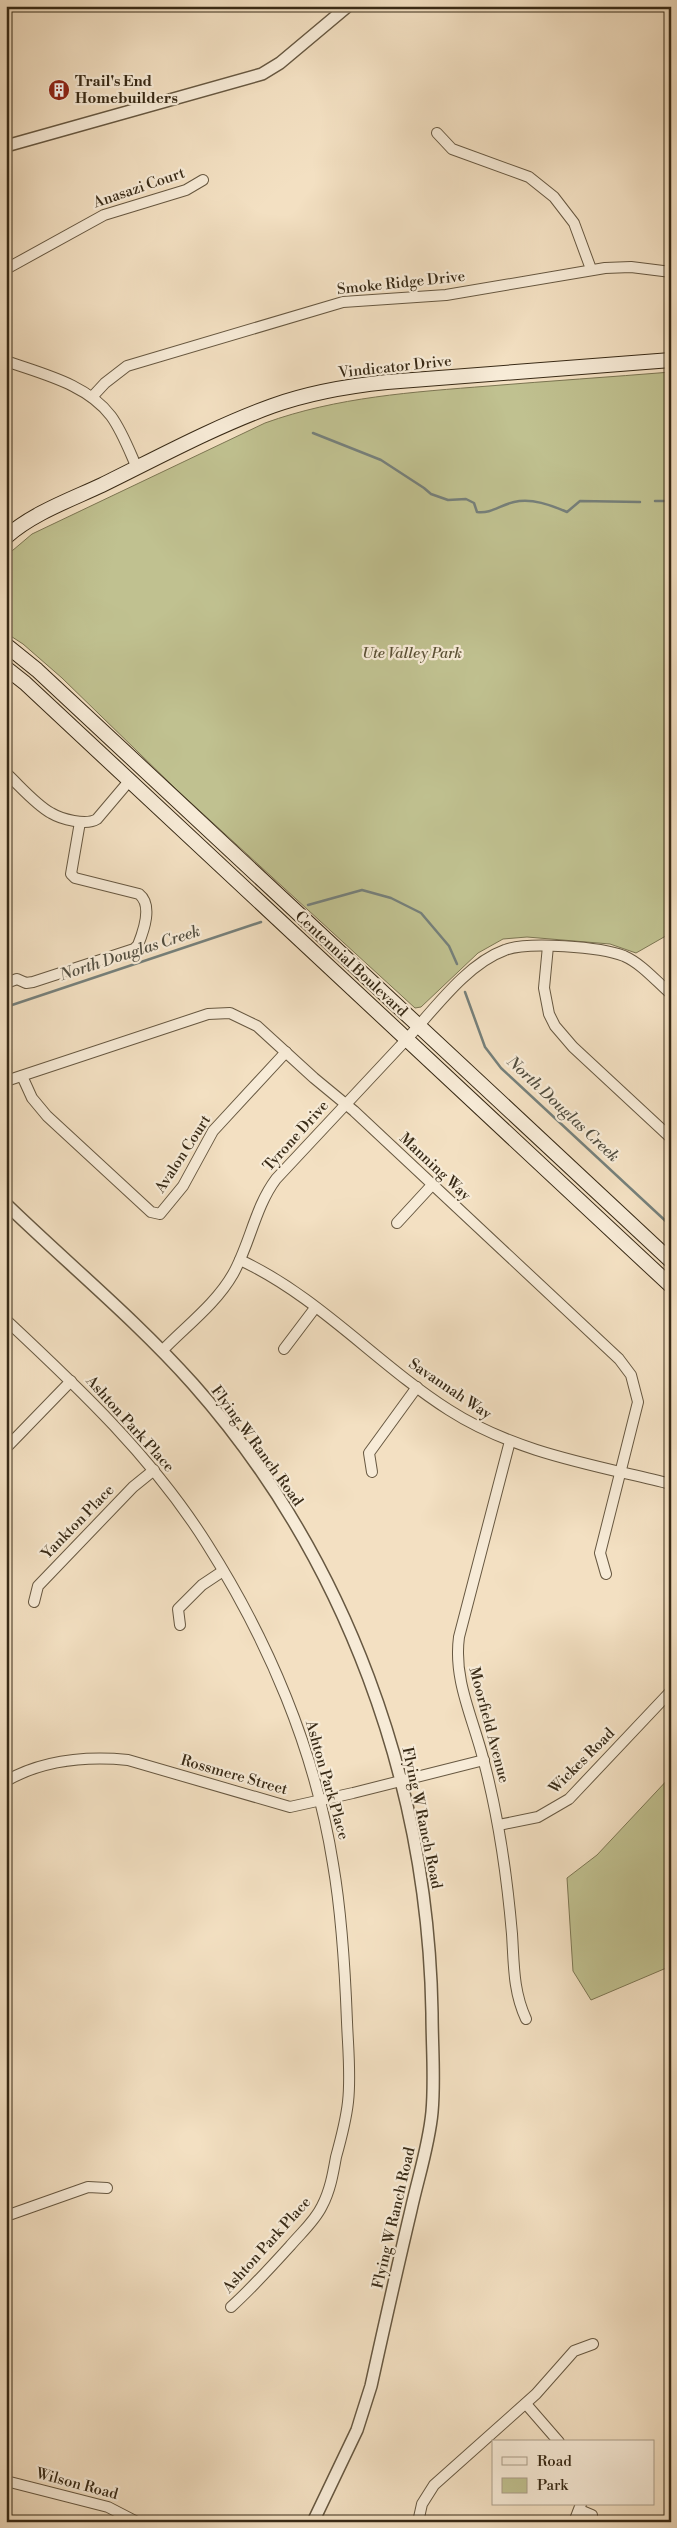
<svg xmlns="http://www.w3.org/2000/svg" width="677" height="2528" viewBox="0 0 677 2528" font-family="'Libre Bodoni',serif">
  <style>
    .green { fill: #c0c190; stroke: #7c7653 }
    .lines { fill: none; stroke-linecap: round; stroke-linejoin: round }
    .stream { stroke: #76807b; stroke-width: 2.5 }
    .minor-casing { stroke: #675841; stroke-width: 12 }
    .tertiary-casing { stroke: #675841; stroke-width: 14 }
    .secondary-casing { stroke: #382a16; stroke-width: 16 }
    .minor { stroke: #f7ebd7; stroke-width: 10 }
    .tertiary { stroke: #f7ebd7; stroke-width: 11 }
    .secondary { stroke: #f7ebd7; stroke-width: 14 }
    .labels { text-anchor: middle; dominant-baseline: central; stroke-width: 4.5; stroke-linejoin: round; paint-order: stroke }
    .poi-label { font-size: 15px; font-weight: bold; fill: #382a16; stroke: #f7ebd7; text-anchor: start }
    .street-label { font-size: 15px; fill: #382a16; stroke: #f7ebd7 }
    .park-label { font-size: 15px; font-style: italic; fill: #5a5034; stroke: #f7ebd7 }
    .water-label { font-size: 16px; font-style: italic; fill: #524e40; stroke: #f7ebd7 }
  </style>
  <rect width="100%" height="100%" fill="#f3e0c2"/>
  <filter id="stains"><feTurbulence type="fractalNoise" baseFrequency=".004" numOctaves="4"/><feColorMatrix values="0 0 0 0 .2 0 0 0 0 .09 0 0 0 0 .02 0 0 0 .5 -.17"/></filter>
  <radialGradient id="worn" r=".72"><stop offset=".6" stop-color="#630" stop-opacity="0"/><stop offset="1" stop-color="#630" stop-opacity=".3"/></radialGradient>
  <g class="green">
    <path d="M 671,372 L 671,933 L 636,953 L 610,944 L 527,937 L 503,939 L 478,953 L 421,1007 L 415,1008 L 177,790 L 62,678 L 23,644 L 6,633 L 6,556 L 32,534 L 265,423 C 337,397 413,392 489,386 C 549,381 610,377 671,372 Z"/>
    <polygon points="671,1776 671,1966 591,2000 573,1971 567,1878 597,1855"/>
  </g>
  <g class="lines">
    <g class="stream">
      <path d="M 313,433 L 381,460 L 424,488 L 431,494 L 448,500 L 466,499 L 474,503 L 477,512 C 491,514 500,505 514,502 C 532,498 551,505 567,512 L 580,501 L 640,502"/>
      <polyline points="655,501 671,501"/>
      <polyline points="308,905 362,890 391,898 421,913 449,946 457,964"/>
      <polyline points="465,992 485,1047 501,1068 671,1226"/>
      <polyline points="6,1007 261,922"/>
    </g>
    <g class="minor-casing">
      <g id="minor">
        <polyline points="437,133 452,149 529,177 554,197 574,223 591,269"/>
        <polyline points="6,269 104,215 186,190 203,180"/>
        <path d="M 6,361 C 42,374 87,384 111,416 C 122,431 129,450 137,468"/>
        <polyline points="92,397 105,383 127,366 343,302 446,295 605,268 631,267 671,272"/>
        <path d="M 6,773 C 19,785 36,805 51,813 C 61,819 86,826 97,819 L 130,780"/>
        <polyline points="548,946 544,988 549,1014 555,1026 573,1047 671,1138"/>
        <path d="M 6,983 L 17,979 L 26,983 L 33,982 L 134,949 L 138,945 C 144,930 153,905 139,894 L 75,878 L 71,874 L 80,822"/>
        <polyline points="22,1076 32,1098 47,1116 151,1212 160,1214 183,1186 213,1131 286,1052"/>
        <polyline points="6,1081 208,1014 230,1013 257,1026 314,1078 354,1111 619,1359 631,1375 638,1402 600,1553 606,1574"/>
        <polyline points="397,1223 432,1185"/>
        <path d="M 240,1260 C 318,1296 377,1364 449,1410 C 516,1453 595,1465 671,1484"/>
        <path d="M 6,1320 C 80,1389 153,1458 207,1544 C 268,1640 315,1750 333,1864 C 342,1916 345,1969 347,2022 C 348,2048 351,2076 348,2102 C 346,2120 341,2139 336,2157 C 333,2174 330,2191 322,2206 C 315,2221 301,2233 290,2246 C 271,2267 252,2288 231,2307"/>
        <polyline points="284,1349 315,1308"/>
        <path d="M 162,1351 C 185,1327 216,1304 233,1274 C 250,1244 255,1207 276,1179 C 319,1133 362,1087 405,1041 C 433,1011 466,964 505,950 C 528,941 601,947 624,956 C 642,964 656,981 671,994"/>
        <path d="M 510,1441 L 459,1637 C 453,1681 474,1720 484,1762 C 499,1819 507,1876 512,1934 C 514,1964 513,1991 526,2019"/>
        <polyline points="6,1448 71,1381"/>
        <polyline points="372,1472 369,1453 417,1387"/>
        <polyline points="34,1602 38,1586 133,1487 154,1470"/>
        <polyline points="180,1625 178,1609 202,1585 223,1571"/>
        <path d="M 6,1781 C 43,1760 86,1756 128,1760 L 290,1807 L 353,1793 L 484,1760"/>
        <polyline points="499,1825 538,1817 569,1799 671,1691"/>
        <polyline points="6,2216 88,2187 107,2188"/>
        <polyline points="526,2404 559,2442"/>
        <polyline points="6,2481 108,2507 137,2522"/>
        <polyline points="580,2510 592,2515"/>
        <polyline points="418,2522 422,2504 434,2485 536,2394 574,2351 593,2344"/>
        <polyline points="574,2522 581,2504"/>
      </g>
    </g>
    <g class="tertiary-casing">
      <g id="tertiary">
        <polyline points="6,146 262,74 280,63 348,6"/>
        <path d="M 6,1204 C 68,1264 136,1320 193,1384 C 346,1557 428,1783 432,2013 C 432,2046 435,2079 432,2112 C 429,2145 418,2178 411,2210 C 397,2269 384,2327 371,2386 L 357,2430 L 313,2522"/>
      </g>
    </g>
    <g class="secondary-casing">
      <g id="secondary">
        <path d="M 6,537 C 33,513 70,500 102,485 C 157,458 214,427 272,406 C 308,393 348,386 387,382 L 671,360"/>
        <polyline points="6,645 37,670 671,1261"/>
        <polyline points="6,668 25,683 671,1286"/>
      </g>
    </g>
    <use href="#minor" class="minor"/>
    <use href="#tertiary" class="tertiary"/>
    <use href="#secondary" class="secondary"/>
  </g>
  <defs>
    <g id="building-disc" transform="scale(1.125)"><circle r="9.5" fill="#8f2418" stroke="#f7ebd7"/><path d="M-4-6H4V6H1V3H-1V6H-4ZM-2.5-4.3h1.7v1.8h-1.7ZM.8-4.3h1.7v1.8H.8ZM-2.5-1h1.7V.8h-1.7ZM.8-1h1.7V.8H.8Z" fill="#fff"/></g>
  </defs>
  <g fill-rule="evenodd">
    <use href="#building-disc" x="59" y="90"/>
  </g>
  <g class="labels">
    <g class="poi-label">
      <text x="75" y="81">Trail's End<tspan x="75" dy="17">Homebuilders</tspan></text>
    </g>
    <g class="street-label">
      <text transform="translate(139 188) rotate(-19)">Anasazi Court</text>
      <text transform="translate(401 283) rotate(-6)">Smoke Ridge Drive</text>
      <text transform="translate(395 367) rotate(-6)">Vindicator Drive</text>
      <text transform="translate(351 964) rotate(43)">Centennial Boulevard</text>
      <text transform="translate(296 1136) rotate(-48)">Tyrone Drive</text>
      <text transform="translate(183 1154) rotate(-57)">Avalon Court</text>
      <text transform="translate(435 1167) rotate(43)">Manning Way</text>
      <text transform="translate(450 1389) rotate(34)">Savannah Way</text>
      <text transform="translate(130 1424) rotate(48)">Ashton Park Place</text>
      <text transform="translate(257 1446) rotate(54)">Flying W Ranch Road</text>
      <text transform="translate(78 1522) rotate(-46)">Yankton Place</text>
      <text transform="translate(489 1725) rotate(75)">Moorfield Avenue</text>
      <text transform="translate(582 1761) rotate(-45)">Wickes Road</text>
      <text transform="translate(234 1775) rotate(16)">Rossmere Street</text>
      <text transform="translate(327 1780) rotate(74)">Ashton Park Place</text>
      <text transform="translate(422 1818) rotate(78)">Flying W Ranch Road</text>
      <text transform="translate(394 2218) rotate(-77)">Flying W Ranch Road</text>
      <text transform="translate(267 2245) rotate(-48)">Ashton Park Place</text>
      <text transform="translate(77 2484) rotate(15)">Wilson Road</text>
    </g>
    <g class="park-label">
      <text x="412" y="653">Ute Valley Park</text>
    </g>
    <g class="water-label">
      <text transform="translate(130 953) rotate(-18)">North Douglas Creek</text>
      <text transform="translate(563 1109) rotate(43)">North Douglas Creek</text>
    </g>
  </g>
  <rect width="677" height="2528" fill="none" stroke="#f3e0c2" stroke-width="25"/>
  <rect x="8" y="8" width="662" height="2513" fill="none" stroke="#382a16" stroke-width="2.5"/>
  <rect x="12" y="12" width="652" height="2503" fill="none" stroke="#382a16"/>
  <rect x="492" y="2440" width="162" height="65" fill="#f7ebd7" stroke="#ab9e8a"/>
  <rect x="502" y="2457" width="25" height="8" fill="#f7ebd7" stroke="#ab9e8a"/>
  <text x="537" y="2466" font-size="15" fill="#382a16">Road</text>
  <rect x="502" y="2478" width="25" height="15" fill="#c0c190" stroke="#ab9e8a"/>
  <text x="537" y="2490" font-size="15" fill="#382a16">Park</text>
  <rect width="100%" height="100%" filter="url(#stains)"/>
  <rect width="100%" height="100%" fill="url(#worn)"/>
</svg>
